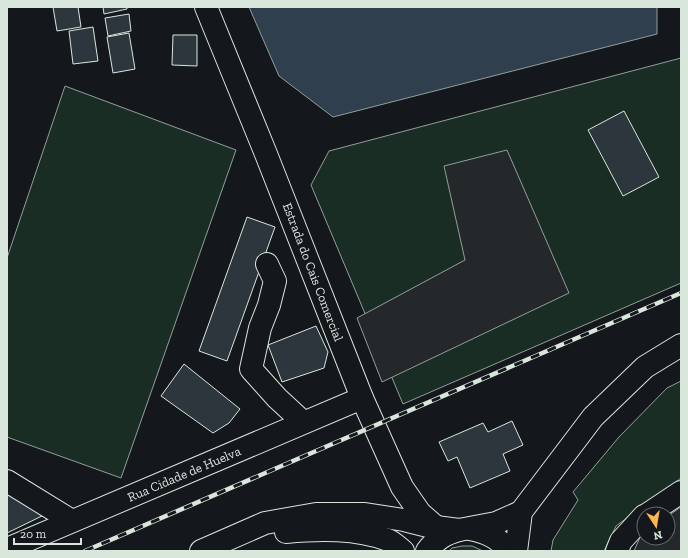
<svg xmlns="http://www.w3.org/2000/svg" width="688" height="558" viewBox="0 0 688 558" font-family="'Zilla Slab',serif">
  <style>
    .green { fill: #1a2d24; stroke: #939e99 }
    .parking { fill: #24282b; stroke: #939e99 }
    .water { fill: #2f3f4d; stroke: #939e99 }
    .building { fill: #2c363c; stroke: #d8e6dc }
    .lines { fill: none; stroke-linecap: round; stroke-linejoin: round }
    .minor-casing { stroke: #d8e6dc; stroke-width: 24 }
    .minor { stroke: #14181c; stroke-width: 22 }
    .rail-casing { stroke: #d8e6dc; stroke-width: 4.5 }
    .rail { stroke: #14181c; stroke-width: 3; stroke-dasharray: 9; stroke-linecap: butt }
    .labels { text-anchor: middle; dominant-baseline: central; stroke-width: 3; stroke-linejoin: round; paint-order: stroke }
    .street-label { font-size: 13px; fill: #d8e6dc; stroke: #14181c }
  </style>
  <rect width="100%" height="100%" fill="#14181c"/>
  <g class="green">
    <polygon points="681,58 681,283 403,404 311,185 329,151"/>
    <polygon points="65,86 236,150 121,478 7,437 7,258"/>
    <polygon points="681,381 681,478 616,526 604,551 551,551 553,540 578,500 573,492 619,437 667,388"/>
    <polygon points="462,546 472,546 483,551 449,551 452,548"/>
  </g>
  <g class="parking">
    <polygon points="507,150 569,293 382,382 357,318 465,260 444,166"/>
    <polygon points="681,507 681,551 634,551 641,535 644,533 644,538 668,538 668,516"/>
  </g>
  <polygon class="water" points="249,7 657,7 657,34 333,117 279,76"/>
  <g class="building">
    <polygon points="53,7 78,7 81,27 57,31"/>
    <polygon points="103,7 127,7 127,9 104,14"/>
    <polygon points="129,14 131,31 108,36 105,18"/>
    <polygon points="93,27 98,61 73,64 69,31"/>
    <polygon points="129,33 135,69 113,73 107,37"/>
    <polygon points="173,35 197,35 197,66 172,65"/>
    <polygon points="624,111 659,177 623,196 588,130"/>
    <polygon points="247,217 275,227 227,361 199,351"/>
    <polygon points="316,326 328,352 324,368 282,382 268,345"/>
    <polygon points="184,364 240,409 229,423 213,433 161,396"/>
    <polygon points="512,421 523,445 503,454 510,471 470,488 457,457 448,461 439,442 483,423 488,432"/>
    <polygon points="7,494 44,515 7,533"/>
  </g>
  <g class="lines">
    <g class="minor-casing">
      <g id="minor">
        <polyline points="206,7 266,154 362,398 402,487 420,513 436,527"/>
        <polyline points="267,264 275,281 269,305 260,328 251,369 277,398 303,422"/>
        <polyline points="7,481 72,521"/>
        <polyline points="648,514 681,492"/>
        <path d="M 470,529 C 485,532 500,537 507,551"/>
        <path d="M 286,532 C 319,529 356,528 388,540 C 393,542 398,547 403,551"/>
        <polyline points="7,549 362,398"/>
        <polyline points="201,551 265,523 316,514 365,514 404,520 428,526 459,530 496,523 521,512"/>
        <path d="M 427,551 C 436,539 445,534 459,530"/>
        <polyline points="516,551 521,512 593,417 645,367 681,345"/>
        <polyline points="617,551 621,541 644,516"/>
      </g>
    </g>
    <use href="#minor" class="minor"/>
    <g class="rail-casing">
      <polyline id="rail" points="85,551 681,293"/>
    </g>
    <use href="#rail" class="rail"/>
  </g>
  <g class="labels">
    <g class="street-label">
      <text transform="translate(313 272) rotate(69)">Estrada do Cais Comercial</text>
      <text transform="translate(184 474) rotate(-23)">Rua Cidade de Huelva</text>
    </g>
  </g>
  <rect width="688" height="558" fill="none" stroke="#d8e6dc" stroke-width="16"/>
  <g transform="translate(656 526) rotate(168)"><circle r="19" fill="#14181c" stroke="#626a69"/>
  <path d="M0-3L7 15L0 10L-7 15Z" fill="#ffb74d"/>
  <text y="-6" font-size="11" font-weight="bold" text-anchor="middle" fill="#d8e6dc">N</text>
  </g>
  <path d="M14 538v6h67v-6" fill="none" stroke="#d8e6dc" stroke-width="2"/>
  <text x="20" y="538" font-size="12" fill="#d8e6dc" stroke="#14181c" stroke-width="3" paint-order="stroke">20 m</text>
</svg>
